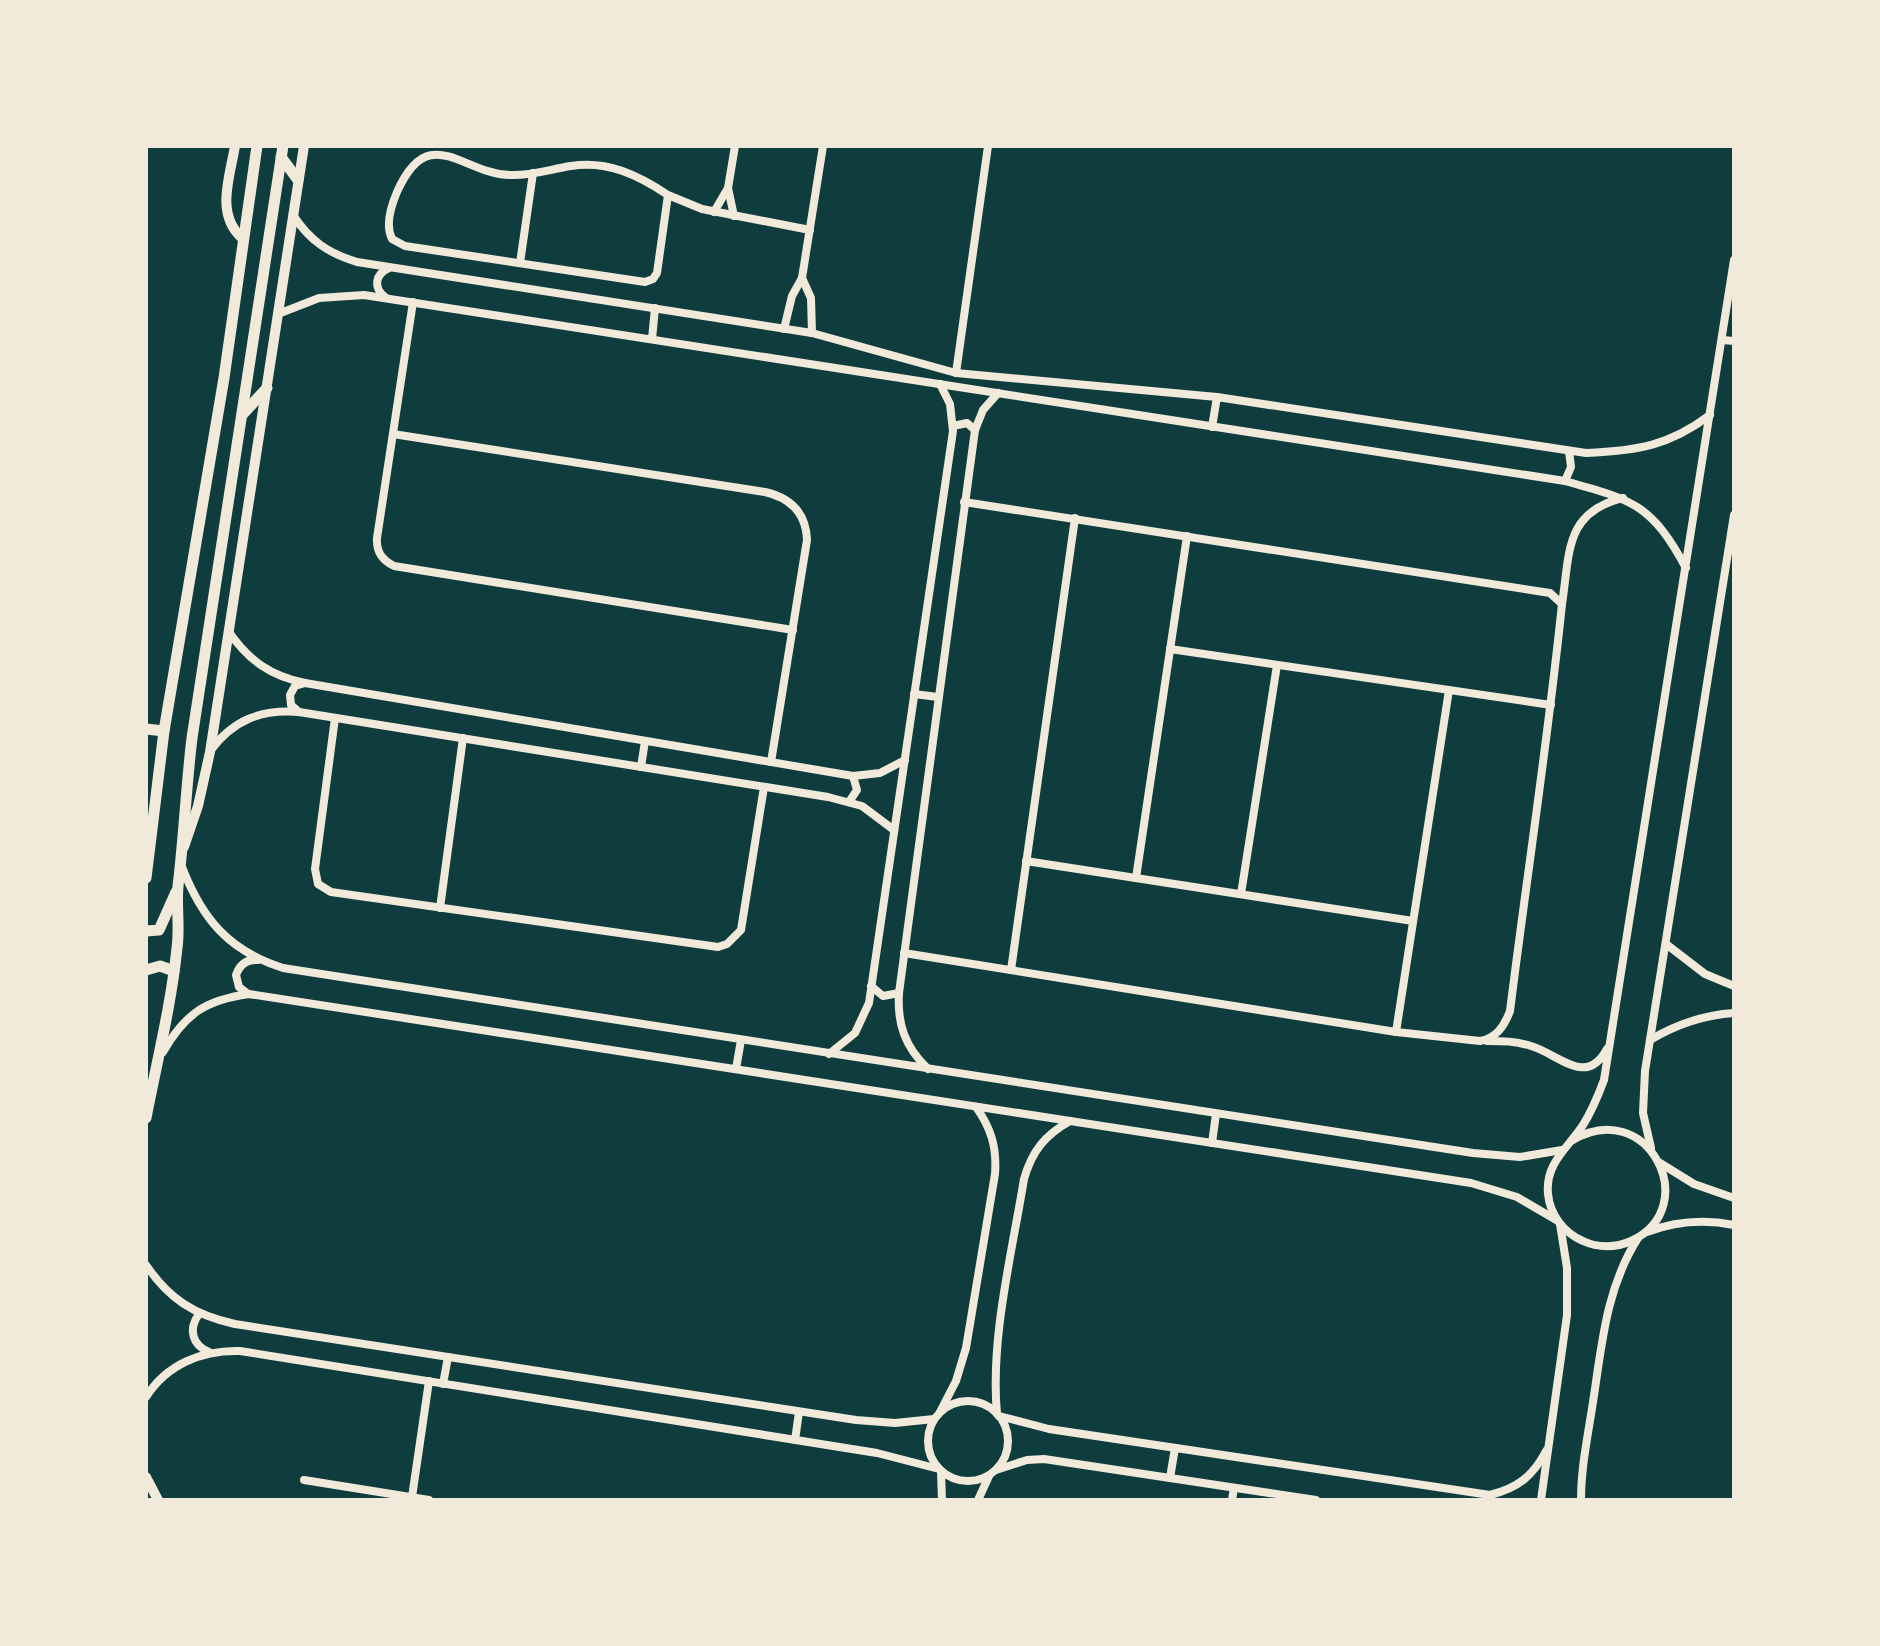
<svg xmlns="http://www.w3.org/2000/svg" width="1880" height="1646" viewBox="0 0 1880 1646" font-family="'Open Sans',sans-serif">
  <style>
    .lines { fill: none; stroke-linecap: round; stroke-linejoin: round }
    .minor { stroke: #f1e9da; stroke-width: 8 }
    .tertiary { stroke: #f1e9da; stroke-width: 10 }
    .secondary { stroke: #f1e9da; stroke-width: 11 }
  </style>
  <rect width="100%" height="100%" fill="#0f3d3e"/>
  <g class="lines">
    <g class="minor">
      <path d="M 668,195 C 638,175 607,160 571,166 C 551,169 531,176 510,175 C 462,174 429,120 397,192 C 391,206 385,225 392,239 L 405,246 L 645,282 L 653,279 L 657,273 L 668,195 L 702,209 L 810,230"/>
      <polyline points="714,212 728,188"/>
      <path d="M 293,215 C 310,241 328,253 357,262 L 812,333 L 956,373 L 1217,397 L 1586,453 C 1636,451 1669,446 1710,415"/>
      <polyline points="734,216 728,188 735,146"/>
      <polyline points="520,263 533,173"/>
      <polyline points="802,278 811,298 812,333"/>
      <path d="M 385,297 C 373,288 375,274 389,268"/>
      <path d="M 413,302 L 377,538 C 376,552 382,560 394,566 L 793,630"/>
      <path d="M 278,314 L 319,298 L 364,295 L 1565,481 C 1632,500 1651,503 1686,568"/>
      <polyline points="784,329 792,296 802,278 823,146"/>
      <polyline points="652,339 655,308"/>
      <polyline points="1722,340 1734,341"/>
      <polyline points="956,373 988,146"/>
      <polyline points="953,426 967,423 975,430"/>
      <polyline points="1212,427 1217,397"/>
      <path d="M 393,434 L 765,492 C 791,498 806,513 807,540 L 771,762"/>
      <polyline points="1565,481 1571,467 1569,451"/>
      <path d="M 1562,604 C 1570,554 1564,512 1623,498"/>
      <path d="M 229,632 C 249,661 271,676 305,683 L 853,776 L 880,773 L 905,760"/>
      <polyline points="1170,649 1551,705"/>
      <polyline points="914,694 938,697"/>
      <polyline points="299,712 291,705 290,695 295,686 305,683"/>
      <polyline points="335,718 315,869 318,884 331,892 718,947 727,944 741,930 764,787"/>
      <path d="M 210,751 C 233,720 261,709 299,712 L 828,797 L 862,806 L 894,830"/>
      <polyline points="641,767 645,741"/>
      <polyline points="849,802 857,790 853,776"/>
      <polyline points="1026,861 1413,921"/>
      <path d="M 182,867 C 202,919 229,951 283,968 L 1473,1153 L 1520,1157 L 1562,1150"/>
      <polyline points="1136,878 1187,536"/>
      <polyline points="1241,894 1277,665"/>
      <polyline points="440,908 463,738"/>
      <polyline points="1666,944 1705,974 1734,986"/>
      <path d="M 904,953 L 1396,1032 L 1480,1041 C 1496,1038 1504,1027 1510,1011 C 1527,875 1548,740 1562,604 L 1550,593 L 964,502"/>
      <polyline points="1011,970 1075,518"/>
      <polyline points="871,986 883,996 899,993"/>
      <path d="M 248,994 L 239,987 L 236,975 C 240,964 247,959 258,960"/>
      <polyline points="1396,1032 1449,690"/>
      <path d="M 1650,1040 C 1677,1024 1703,1015 1734,1013"/>
      <path d="M 1487,1041 C 1502,1041 1516,1041 1531,1046 C 1559,1054 1586,1088 1607,1049"/>
      <path d="M 163,1052 C 185,1014 205,1000 249,994 L 1471,1183 L 1517,1197 L 1558,1221"/>
      <polyline points="829,1054 855,1033 869,1003 953,431 950,404 940,384"/>
      <polyline points="736,1069 741,1040"/>
      <path d="M 928,1069 C 905,1047 897,1024 899,993 L 975,430 L 983,410 L 998,393"/>
      <path d="M 1571,1141 C 1647,1094 1705,1207 1631,1241 C 1616,1248 1598,1248 1583,1241 C 1564,1233 1550,1215 1548,1194 C 1545,1163 1568,1148 1583,1125 C 1592,1111 1598,1096 1604,1080 L 1734,260"/>
      <polyline points="1212,1143 1216,1114"/>
      <polyline points="1651,1148 1643,1113 1645,1071 1734,515"/>
      <polyline points="1660,1163 1694,1184 1734,1198"/>
      <path d="M 1647,1232 C 1676,1221 1704,1219 1734,1225"/>
      <path d="M 146,1265 C 169,1299 194,1315 235,1324 L 856,1420 L 895,1423 L 934,1419"/>
      <path d="M 199,1314 C 188,1329 192,1345 209,1352"/>
      <polyline points="443,1384 448,1357"/>
      <path d="M 146,1397 C 167,1364 202,1350 240,1351 L 877,1453 L 939,1469"/>
      <circle cx="968" cy="1441" r="40"/>
      <path d="M 940,1412 L 956,1381 L 966,1348 L 995,1174 C 997,1147 991,1128 976,1107"/>
      <path d="M 997,1414 C 990,1339 1012,1253 1024,1179 C 1032,1151 1045,1135 1070,1121"/>
      <path d="M 999,1416 L 1049,1429 L 1490,1495 C 1518,1488 1533,1476 1546,1451"/>
      <polyline points="795,1440 799,1412"/>
      <polyline points="996,1470 1027,1460 1044,1459 1316,1500"/>
      <polyline points="941,1471 942,1500"/>
      <polyline points="1170,1478 1175,1448"/>
      <polyline points="304,1480 429,1500"/>
      <polyline points="412,1497 429,1381"/>
      <polyline points="978,1500 989,1476"/>
      <polyline points="1232,1500 1234,1488"/>
      <polyline points="1541,1500 1567,1315 1567,1268 1560,1224"/>
      <path d="M 1581,1500 C 1581,1467 1588,1435 1593,1402 C 1602,1344 1606,1288 1638,1238"/>
    </g>
    <g class="tertiary">
      <path d="M 235,146 C 230,177 215,214 242,238"/>
      <polyline points="184,847 198,806 210,752 304,146"/>
      <polyline points="146,1477 158,1500"/>
    </g>
    <g class="secondary">
      <polyline points="281,157 298,180"/>
      <polyline points="242,415 267,388"/>
      <polyline points="146,729 164,731"/>
      <polyline points="146,878 164,731 224,378 257,146"/>
      <polyline points="146,931 159,930 176,892"/>
      <polyline points="146,970 160,966 174,971"/>
      <path d="M 146,1118 C 157,1061 171,1006 177,948 C 180,927 176,906 178,886 C 184,837 186,788 192,738 L 283,146"/>
    </g>
  </g>
  <rect width="1880" height="1646" fill="none" stroke="#f1e9da" stroke-width="296"/>
</svg>
